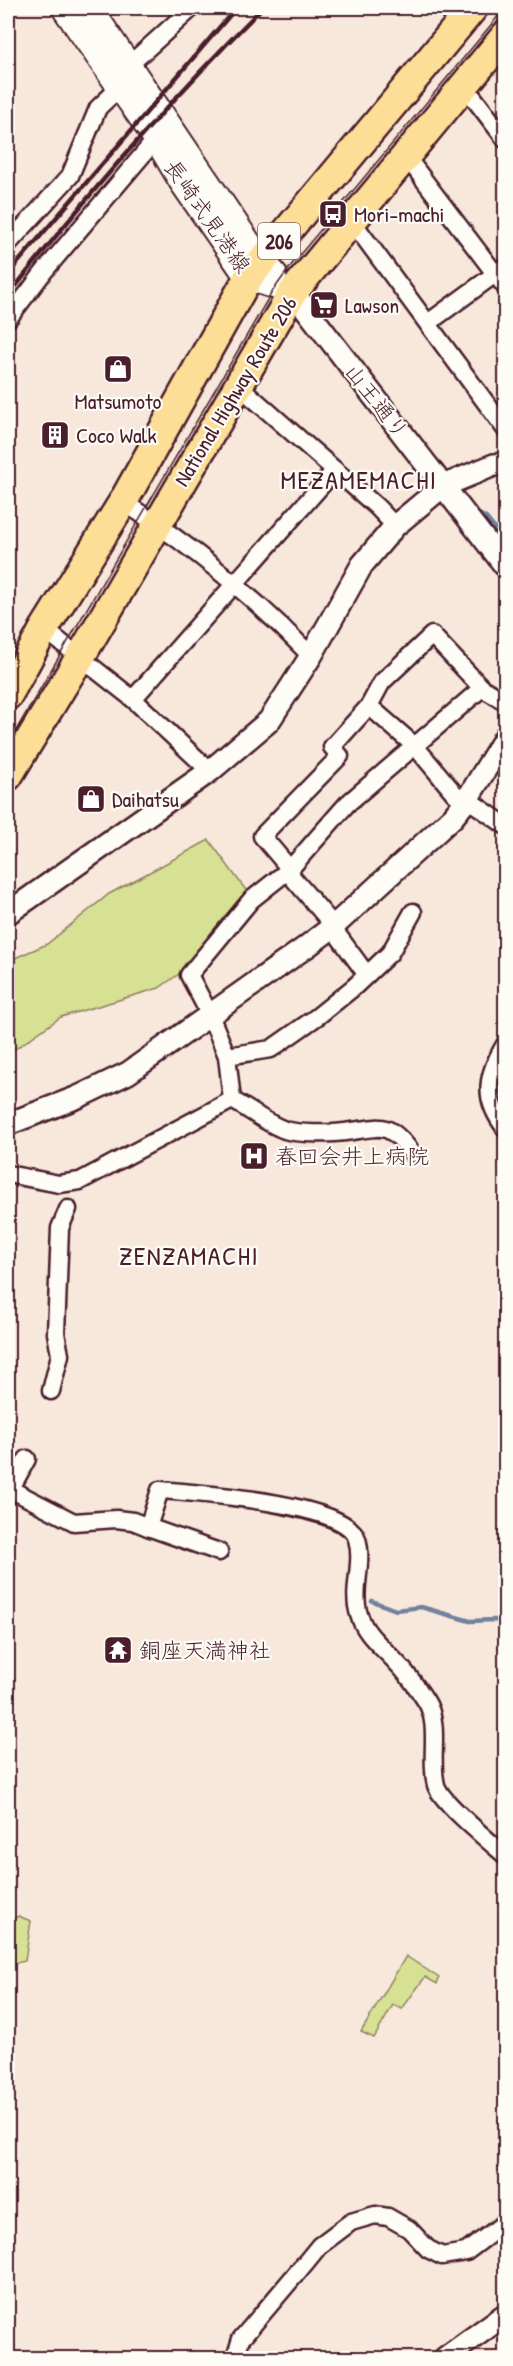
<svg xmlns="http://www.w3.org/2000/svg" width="513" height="2366" viewBox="0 0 513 2366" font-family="'Patrick Hand','Klee One',sans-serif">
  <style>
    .green { fill: #d6e194; stroke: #908060; stroke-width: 1.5 }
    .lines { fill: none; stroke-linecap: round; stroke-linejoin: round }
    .stream { stroke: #70829d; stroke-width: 4.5 }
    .minor-casing { stroke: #4a1f2b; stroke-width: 21 }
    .tertiary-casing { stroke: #4a1f2b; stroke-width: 26 }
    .secondary-casing { stroke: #4a1f2b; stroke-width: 28 }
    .trunk-casing { stroke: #4a1f2b; stroke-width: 33 }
    .minor { stroke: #fdfcf7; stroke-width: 16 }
    .tertiary { stroke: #fdfcf7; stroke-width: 21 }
    .secondary { stroke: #fdfcf7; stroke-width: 24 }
    .trunk { stroke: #fcde96; stroke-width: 28 }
    .tram { stroke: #4a1f2b; stroke-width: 1.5 }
    .rail { stroke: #4a1f2b; stroke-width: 4.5 }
    .labels { text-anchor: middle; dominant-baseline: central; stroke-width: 4.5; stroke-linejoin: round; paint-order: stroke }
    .shield { fill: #fdfcf7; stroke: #806168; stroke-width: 1.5 }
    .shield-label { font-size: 21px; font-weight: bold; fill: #4a1f2b }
    .poi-label { font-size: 22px; fill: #4a1f2b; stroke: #fdfcf7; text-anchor: start }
    .street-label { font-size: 22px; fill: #4a1f2b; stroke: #fdfcf7 }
    .quarter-label { font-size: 26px; letter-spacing: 1.5px; fill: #4a1f2b; stroke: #fdfcf7 }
  </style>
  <rect width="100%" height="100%" fill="#f8e8dc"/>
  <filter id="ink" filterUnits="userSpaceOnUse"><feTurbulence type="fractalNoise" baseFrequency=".0167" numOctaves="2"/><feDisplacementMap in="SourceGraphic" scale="12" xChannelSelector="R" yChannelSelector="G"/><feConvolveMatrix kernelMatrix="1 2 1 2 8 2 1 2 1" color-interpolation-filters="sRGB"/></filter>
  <g filter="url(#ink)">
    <g class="green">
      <polygon points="209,840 248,893 179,974 159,988 61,1017 8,1054 8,961 47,944 109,894"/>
      <polygon points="18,1916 31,1921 25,1961 8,1965 8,1922"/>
      <polygon points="406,1956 439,1978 437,1984 425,1977 402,2009 393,2005 374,2038 361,2032"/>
    </g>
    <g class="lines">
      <g class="stream">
        <polyline points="477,513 486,518 506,543"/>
        <polyline points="372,1601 396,1610 421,1607 470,1621 495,1620 506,1624"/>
      </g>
      <g class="minor-casing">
        <g id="minor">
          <polyline points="129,65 192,8"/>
          <polyline points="463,84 506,140"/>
          <polyline points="405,155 506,288"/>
          <polyline points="352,221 506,430"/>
          <polyline points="8,244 70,176 98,108 120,87"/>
          <polyline points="8,319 46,269 156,139"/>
          <polyline points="428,323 506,266"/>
          <polyline points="238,385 377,507 395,526"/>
          <path d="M 123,502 C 191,545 255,598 311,656"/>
          <polyline points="44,629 133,699 210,771"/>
          <polyline points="133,699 335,470"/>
          <polyline points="369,706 415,746 455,794 473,803 506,826"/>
          <polyline points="367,975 337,934 334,926 292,877 290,869 262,836 340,756 332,747 369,706 382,682 432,635 482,688 506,702"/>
          <path d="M 506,1043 C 487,1074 481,1098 506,1129"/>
          <polyline points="227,1056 271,1049 318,1016 354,987 390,953 413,912"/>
          <polyline points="232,1100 227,1056 210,1015 189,975 251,900 290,869 347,804 482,688"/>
          <path d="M 8,1174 L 59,1184 L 80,1181 L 232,1100 C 249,1109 267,1124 285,1130 C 298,1134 330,1134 345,1132 C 381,1128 387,1119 412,1153"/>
          <polyline points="51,1391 60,1355 56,1333 60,1228 68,1209"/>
          <path d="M 10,1489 L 74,1522 L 116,1519 L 133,1521 L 148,1527 L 160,1490 C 195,1493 347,1503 357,1539 C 364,1562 352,1589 358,1611 C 363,1633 381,1646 395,1661 C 406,1672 417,1687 426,1701 C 441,1725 429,1758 436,1785 C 440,1801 491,1843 506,1856"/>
          <polyline points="8,1494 27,1459"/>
          <polyline points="148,1527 219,1552"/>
          <polyline points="235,2358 241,2339 306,2262 319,2246 351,2222 375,2215 388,2217 409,2229 428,2249 442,2256 466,2252 506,2222"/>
        </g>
      </g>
      <g class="tertiary-casing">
        <g id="tertiary">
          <polyline points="293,292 443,486 494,465 506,464"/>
          <polyline points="8,913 210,771 269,721 311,656 362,565 395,526 443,486 506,567"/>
          <polyline points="8,1124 78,1097 128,1073 306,947 334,926 453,817 466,801 506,736"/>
          <polyline points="445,2358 506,2314"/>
        </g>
      </g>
      <g class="secondary-casing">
        <g id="secondary">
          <polyline points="64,8 156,139 183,184 248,278 293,292"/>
          <polyline points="90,8 261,261 274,273"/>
        </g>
      </g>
      <g class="trunk-casing">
        <g id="trunk">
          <polyline points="8,695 44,629 123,502 248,278 473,8"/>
          <polyline points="8,776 88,644 293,292 506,35"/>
        </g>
      </g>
      <use href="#minor" class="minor"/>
      <use href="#tertiary" class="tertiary"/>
      <use href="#secondary" class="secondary"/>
      <use href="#trunk" class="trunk"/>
      <polyline class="tram" points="8,744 272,292 293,263 505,8"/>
      <g class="rail">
        <polyline points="8,274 236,8"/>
        <path d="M 8,296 C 87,195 172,98 262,8"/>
      </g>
    </g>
  </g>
  <defs>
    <g id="bus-square" transform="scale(1.5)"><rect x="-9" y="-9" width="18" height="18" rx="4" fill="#4a1f2b" stroke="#fdfcf7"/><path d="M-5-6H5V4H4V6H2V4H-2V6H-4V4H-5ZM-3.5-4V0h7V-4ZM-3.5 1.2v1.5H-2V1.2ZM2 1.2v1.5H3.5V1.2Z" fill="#fff"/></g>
    <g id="supermarket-square" transform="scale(1.5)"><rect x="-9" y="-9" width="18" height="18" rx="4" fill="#4a1f2b" stroke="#fdfcf7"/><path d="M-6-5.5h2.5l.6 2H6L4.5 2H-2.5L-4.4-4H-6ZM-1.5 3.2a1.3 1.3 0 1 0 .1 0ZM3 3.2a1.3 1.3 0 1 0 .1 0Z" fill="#fff"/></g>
    <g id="shop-square" transform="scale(1.5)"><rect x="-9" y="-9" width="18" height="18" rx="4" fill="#4a1f2b" stroke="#fdfcf7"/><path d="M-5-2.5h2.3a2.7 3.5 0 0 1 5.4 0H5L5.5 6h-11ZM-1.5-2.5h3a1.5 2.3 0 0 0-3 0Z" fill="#fff"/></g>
    <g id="building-square" transform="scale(1.5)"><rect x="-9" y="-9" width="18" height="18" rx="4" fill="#4a1f2b" stroke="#fdfcf7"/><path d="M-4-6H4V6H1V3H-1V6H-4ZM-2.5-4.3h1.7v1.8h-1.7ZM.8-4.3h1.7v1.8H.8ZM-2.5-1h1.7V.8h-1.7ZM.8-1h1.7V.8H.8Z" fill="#fff"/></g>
    <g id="hospital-square" transform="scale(1.5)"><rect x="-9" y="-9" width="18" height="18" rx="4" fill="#4a1f2b" stroke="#fdfcf7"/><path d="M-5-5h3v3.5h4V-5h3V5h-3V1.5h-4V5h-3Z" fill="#fff"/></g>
    <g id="temple-square" transform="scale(1.5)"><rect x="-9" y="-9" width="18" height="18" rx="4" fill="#4a1f2b" stroke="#fdfcf7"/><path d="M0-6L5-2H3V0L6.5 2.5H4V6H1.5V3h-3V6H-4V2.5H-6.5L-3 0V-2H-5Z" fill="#fff"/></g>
  </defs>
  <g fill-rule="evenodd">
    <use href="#bus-square" x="333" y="214"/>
    <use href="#supermarket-square" x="324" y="305"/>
    <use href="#shop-square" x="118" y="369"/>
    <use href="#building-square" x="55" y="435"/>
    <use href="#shop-square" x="91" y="799"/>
    <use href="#hospital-square" x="254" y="1156"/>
    <use href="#temple-square" x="118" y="1650"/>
  </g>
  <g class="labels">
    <rect class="shield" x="258" y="223" width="42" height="36" rx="4.5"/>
    <g class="shield-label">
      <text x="279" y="241">206</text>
    </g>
    <g class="poi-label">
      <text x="354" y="214">Mori-machi</text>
      <text x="345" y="305">Lawson</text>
      <text x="118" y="401" text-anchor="middle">Matsumoto</text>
      <text x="76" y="435">Coco Walk</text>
      <text x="112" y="799">Daihatsu</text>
      <text x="275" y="1156">春回会井上病院</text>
      <text x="139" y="1650">銅座天満神社</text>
    </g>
    <g class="street-label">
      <text transform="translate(208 216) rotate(55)">長崎式見港線</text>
      <text transform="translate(235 391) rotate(-59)">National Highway Route 206</text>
      <text transform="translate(377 401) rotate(52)">山王通り</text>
    </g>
    <g class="quarter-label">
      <text x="359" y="479">MEZAMEMACHI</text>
      <text x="189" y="1255">ZENZAMACHI</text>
    </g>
  </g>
  <rect width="513" height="2366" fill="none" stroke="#fdfcf7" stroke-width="30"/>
  <rect x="15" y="15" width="483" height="2336" fill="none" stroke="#4a1f2b" stroke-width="2" filter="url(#ink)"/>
</svg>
